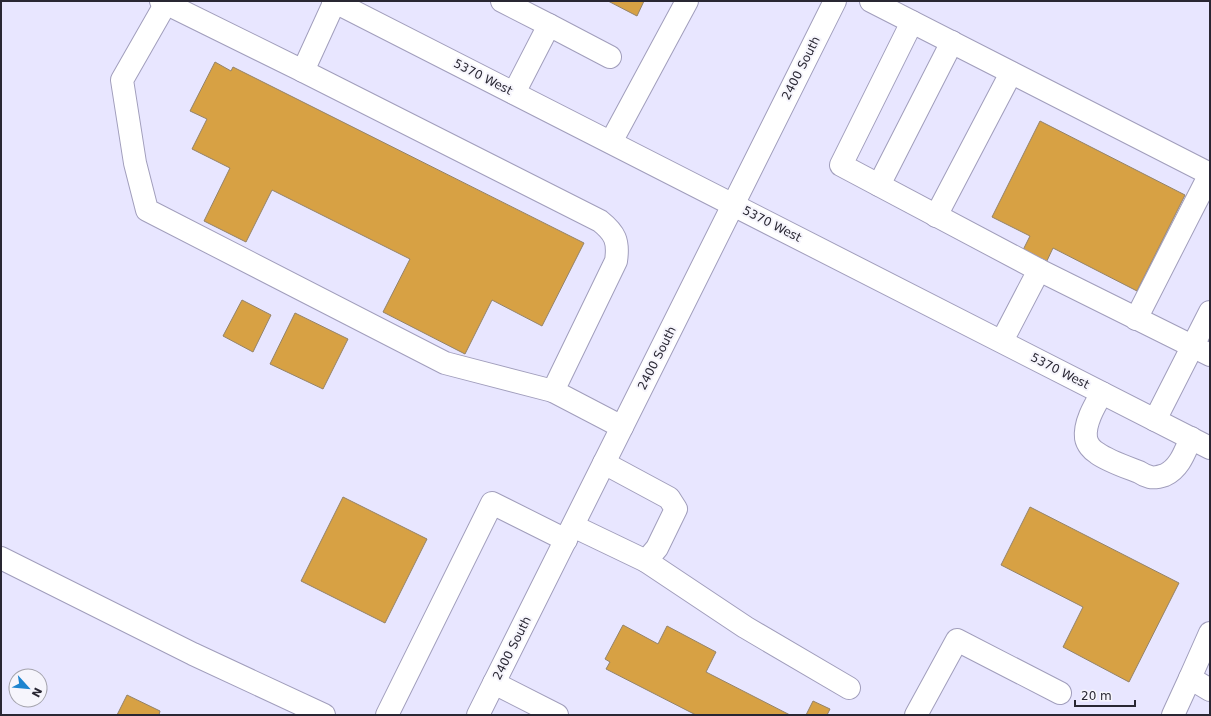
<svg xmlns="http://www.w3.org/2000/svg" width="1211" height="716" viewBox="0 0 1211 716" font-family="'DejaVu Sans',sans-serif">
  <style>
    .building { fill: #d7a144; stroke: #948369 }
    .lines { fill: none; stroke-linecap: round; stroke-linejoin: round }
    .minor-casing { stroke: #a19ebc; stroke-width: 24 }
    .minor { stroke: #fff; stroke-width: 22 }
    .labels { text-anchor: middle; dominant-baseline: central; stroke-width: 4; stroke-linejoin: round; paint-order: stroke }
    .street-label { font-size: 12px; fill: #292733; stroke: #f6f5fc }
  </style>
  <rect width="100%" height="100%" fill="#e8e6ff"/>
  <g class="building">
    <polygon points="608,1 644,1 637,16"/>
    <polygon points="215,62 231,71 233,67 584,243 542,326 492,300 465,354 383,312 410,259 272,190 246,242 204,221 230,168 192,149 207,119 190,111"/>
    <polygon points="1040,121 1185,195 1137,291 1053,248 1045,265 1021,254 1030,236 992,217"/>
    <polygon points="242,300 271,315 253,352 223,336"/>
    <polygon points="295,313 348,339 323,389 270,364"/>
    <polygon points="343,497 427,539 385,623 301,581"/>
    <polygon points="1030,507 1179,583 1129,682 1063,647 1083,607 1001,565"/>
    <polygon points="623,625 658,644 667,626 716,652 706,672 790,715 696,715 606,669 610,662 605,659"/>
    <polygon points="127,695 160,711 159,715 117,715"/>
    <polygon points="813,701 830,709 827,715 806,715"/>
  </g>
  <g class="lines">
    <g class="minor-casing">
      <g id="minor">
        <polyline points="161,1 303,71 335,1"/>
        <polyline points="333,1 1210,448"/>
        <polyline points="502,1 549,25"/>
        <polyline points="871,1 1210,174"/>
        <polyline points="166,3 122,80 135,163 147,210 445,363 553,391"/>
        <polyline points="912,22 841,165 1039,270 1002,341"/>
        <path d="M 303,71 L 600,221 C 615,233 619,241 616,261 L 553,391 L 622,427"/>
        <polyline points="514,93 549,25 610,57"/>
        <polyline points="611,142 687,1"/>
        <polyline points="879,185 952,42"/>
        <polyline points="936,216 1011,73"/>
        <polyline points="1039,270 1210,355"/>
        <polyline points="1136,319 1210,174"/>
        <path d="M 1102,393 C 1095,405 1084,423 1086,438 C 1087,444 1092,450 1097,453 C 1108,461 1126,467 1139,472 C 1142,474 1146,476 1150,477 C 1154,478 1162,476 1165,475 C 1180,468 1185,451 1191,438"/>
        <polyline points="1155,420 1210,312"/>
        <polyline points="573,526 646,561 657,548 676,509 669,498 604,463"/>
        <polyline points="1,558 193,654 324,715"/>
        <polyline points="646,561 745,627 849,688"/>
        <polyline points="1210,633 1190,678 1210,690"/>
        <polyline points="494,683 557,715"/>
        <polyline points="387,715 492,503 566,540"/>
        <polyline points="478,715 835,1"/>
        <polyline points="916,715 957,640 1060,693"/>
        <polyline points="1173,715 1190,678"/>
      </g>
    </g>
    <use href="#minor" class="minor"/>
  </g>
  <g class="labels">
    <g class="street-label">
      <text transform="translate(801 68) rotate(-63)">2400 South</text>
      <text transform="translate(483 77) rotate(27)">5370 West</text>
      <text transform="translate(772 224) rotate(27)">5370 West</text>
      <text transform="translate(657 358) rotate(-63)">2400 South</text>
      <text transform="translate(1060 371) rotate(27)">5370 West</text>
      <text transform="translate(512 648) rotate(-63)">2400 South</text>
    </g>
  </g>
  <rect width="1211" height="716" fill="none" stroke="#292733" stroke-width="4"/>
  <g transform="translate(28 688) rotate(117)"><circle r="19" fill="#f6f5fc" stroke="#a4a3ac"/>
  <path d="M0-3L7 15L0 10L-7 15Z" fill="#1d84cf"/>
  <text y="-6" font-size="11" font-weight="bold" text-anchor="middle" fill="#292733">N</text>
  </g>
  <path d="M1075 700v6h60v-6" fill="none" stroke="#292733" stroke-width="2"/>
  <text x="1081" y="700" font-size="12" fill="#292733" stroke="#f6f5fc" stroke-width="3" paint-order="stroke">20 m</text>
</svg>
